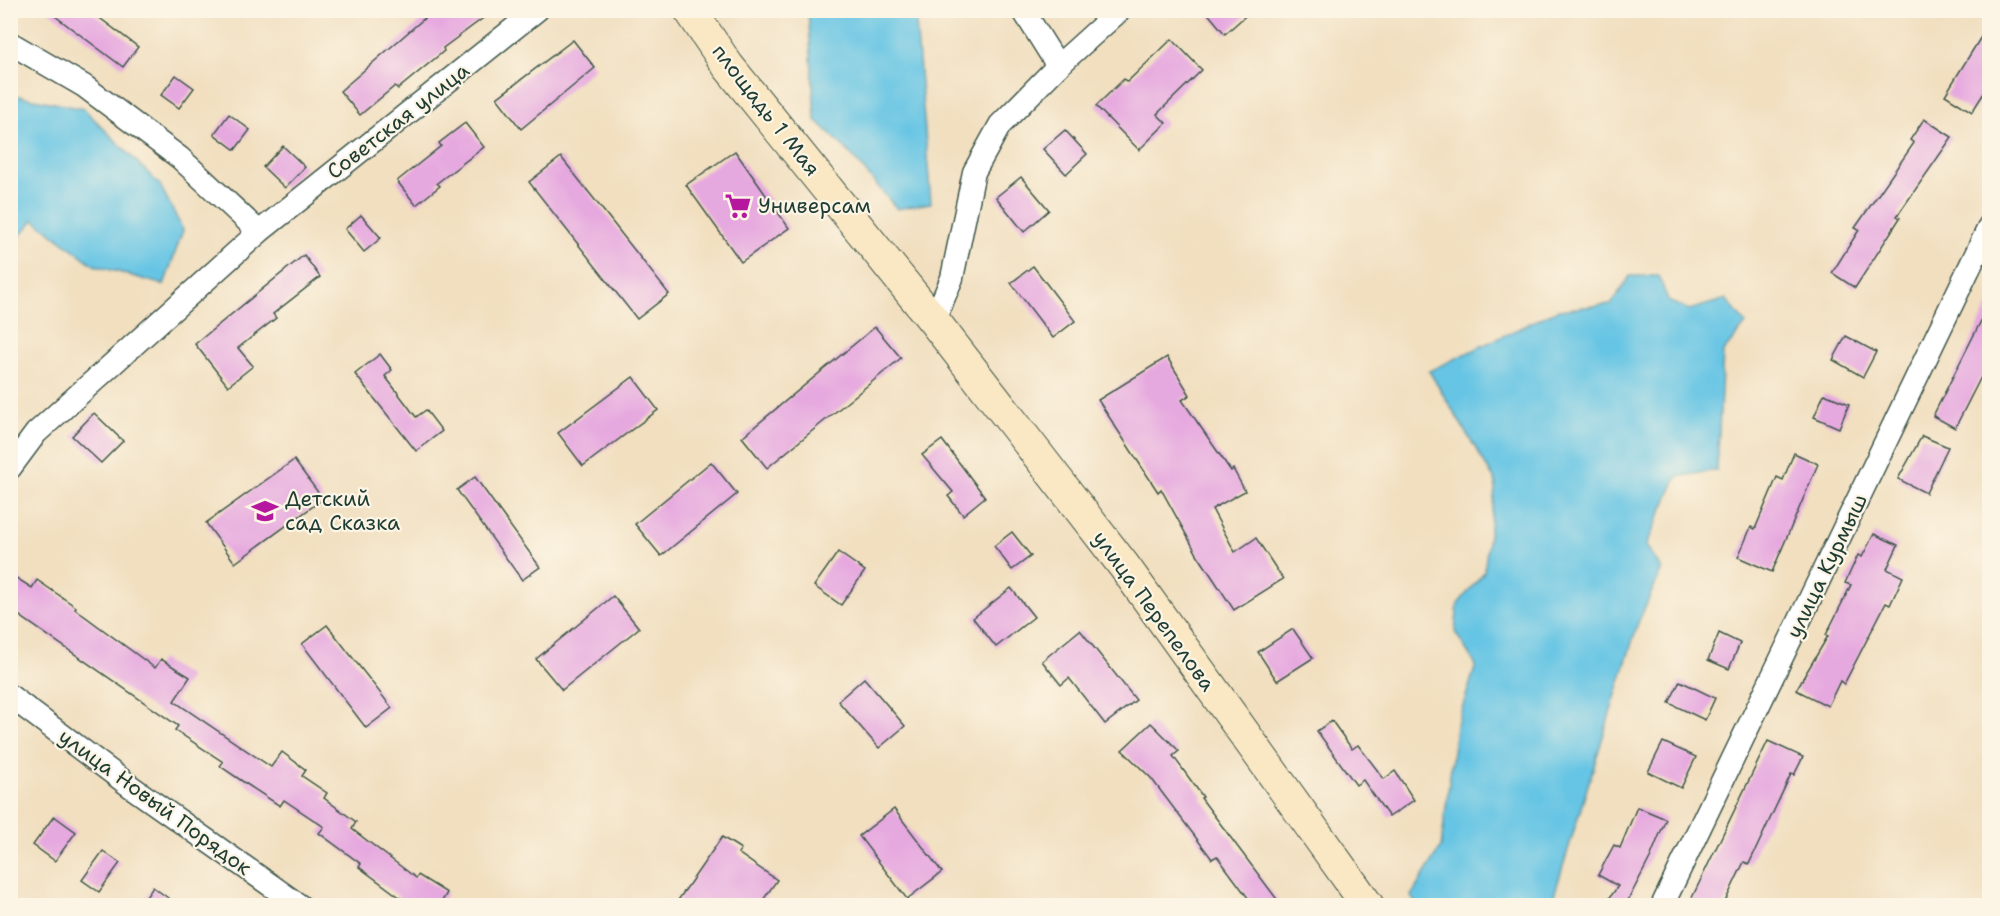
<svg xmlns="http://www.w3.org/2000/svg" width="2000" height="916" viewBox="0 0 2000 916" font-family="'Shantell Sans',sans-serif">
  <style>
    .water { fill: #66c5e4; stroke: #42818c; stroke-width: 1.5 }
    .building { fill: #e6a9df }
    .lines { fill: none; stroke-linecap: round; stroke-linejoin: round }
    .street-casing { stroke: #3e5549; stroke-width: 25 }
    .secondary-casing { stroke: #3e5549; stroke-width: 34 }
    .street { stroke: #fff; stroke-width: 22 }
    .secondary { stroke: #fae7c3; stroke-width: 32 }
    .labels { text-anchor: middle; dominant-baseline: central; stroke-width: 4.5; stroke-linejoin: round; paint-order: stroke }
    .street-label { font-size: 21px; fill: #1f3d34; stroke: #fcf5e5 }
    .poi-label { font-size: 21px; fill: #1f3d34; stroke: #fcf5e5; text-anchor: start }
  </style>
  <rect width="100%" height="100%" fill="#fcf5e5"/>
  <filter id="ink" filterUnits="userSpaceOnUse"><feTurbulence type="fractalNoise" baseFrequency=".0167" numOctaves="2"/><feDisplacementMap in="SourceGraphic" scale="12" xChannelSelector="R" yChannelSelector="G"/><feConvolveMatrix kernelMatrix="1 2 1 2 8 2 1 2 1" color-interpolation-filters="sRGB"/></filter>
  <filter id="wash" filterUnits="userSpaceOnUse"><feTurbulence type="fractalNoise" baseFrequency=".008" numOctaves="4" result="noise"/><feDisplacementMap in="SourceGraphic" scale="24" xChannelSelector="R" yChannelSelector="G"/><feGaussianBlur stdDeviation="1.35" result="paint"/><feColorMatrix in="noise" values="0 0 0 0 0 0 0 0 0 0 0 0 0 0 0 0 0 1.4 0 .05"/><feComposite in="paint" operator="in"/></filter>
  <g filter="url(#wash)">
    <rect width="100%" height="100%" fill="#f1dfc0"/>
    <g class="water">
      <polygon points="808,11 915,11 931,203 897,209 847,150 815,119"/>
      <polygon points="19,96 84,109 160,185 183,230 164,285 94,265 34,220 11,245 11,103"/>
      <polygon points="1630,276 1659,276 1668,301 1689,310 1726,299 1746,324 1723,352 1717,470 1677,477 1646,546 1662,569 1638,623 1551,905 1416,905 1411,896 1441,847 1456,727 1476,665 1455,632 1458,604 1484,572 1496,482 1429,371 1558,310 1611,304"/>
    </g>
    <g id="blocks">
      <g class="building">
        <polygon points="47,10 89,10 138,47 123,67"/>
        <polygon points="434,10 494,10 443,48 444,51 398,89 395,86 360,115 340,91"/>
        <polygon points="1205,10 1252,10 1225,34"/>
        <polygon points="1989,24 1989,85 1972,112 1945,95"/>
        <polygon points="1172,39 1202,70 1157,114 1166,123 1139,150 1096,106 1124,79 1127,82"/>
        <polygon points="573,40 595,68 521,129 497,98"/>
        <polygon points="176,75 194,88 179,108 161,95"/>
        <polygon points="229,114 250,130 235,150 214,134"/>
        <polygon points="1924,119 1952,137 1897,216 1900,218 1855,288 1832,273 1859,230 1855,228 1914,143 1910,140"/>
        <polygon points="465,123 484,147 437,183 440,186 416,205 397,181 441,146 439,143"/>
        <polygon points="1065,130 1087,154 1066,174 1043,149"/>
        <polygon points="283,146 305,167 285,188 263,167"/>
        <polygon points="735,151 789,228 741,262 686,185"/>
        <polygon points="561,157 669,294 637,319 529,182"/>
        <polygon points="1021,177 1049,210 1024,232 996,197"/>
        <polygon points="361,215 381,238 364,252 345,229"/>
        <polygon points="304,255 320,277 273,314 276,318 238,348 253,366 228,386 195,344"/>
        <polygon points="1033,266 1075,321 1053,338 1011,283"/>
        <polygon points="1989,305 1989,379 1982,375 1955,428 1933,416"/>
        <polygon points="875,327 901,358 767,468 742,437"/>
        <polygon points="1846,336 1876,352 1863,377 1833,360"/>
        <polygon points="380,354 392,370 385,376 416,417 426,410 442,431 416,451 355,374"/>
        <polygon points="1167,357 1190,395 1182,400 1231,471 1233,469 1245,491 1212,509 1235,552 1256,538 1283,579 1234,610 1197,554 1161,489 1158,492 1098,400"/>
        <polygon points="633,377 658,410 583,466 558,433"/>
        <polygon points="1824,394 1849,404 1839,428 1814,417"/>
        <polygon points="94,413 123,441 101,463 72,436"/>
        <polygon points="1922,436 1948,447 1926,493 1898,479"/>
        <polygon points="942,440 985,497 963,515 948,496 953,492 922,455"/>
        <polygon points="1794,453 1818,464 1772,572 1738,557 1751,527 1755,529 1777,477 1783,480"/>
        <polygon points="294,460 323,499 235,563 206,523"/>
        <polygon points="711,462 737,494 661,556 635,524"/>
        <polygon points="475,477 540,567 522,580 457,490"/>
        <polygon points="1012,532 1031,556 1012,570 994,546"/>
        <polygon points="1874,534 1898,545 1887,569 1903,577 1890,605 1886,603 1844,684 1840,681 1828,706 1796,690 1828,636 1826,635 1851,585 1845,583 1858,555 1862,557"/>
        <polygon points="838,552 865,571 841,605 814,586"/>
        <polygon points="10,574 32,588 37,580 76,607 75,609 155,668 161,659 190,677 174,701 271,767 282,752 306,770 302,776 327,793 324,798 356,822 352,829 416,878 418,875 447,893 439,906 398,906 402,899 359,867 361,864 319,833 324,827 284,800 280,806 245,783 220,766 223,762 175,730 178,726 10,609"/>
        <polygon points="1011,588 1034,617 996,647 973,618"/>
        <polygon points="613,596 639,628 562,690 536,659"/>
        <polygon points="327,625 392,708 366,728 302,644"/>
        <polygon points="1293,629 1313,658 1277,681 1258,652"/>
        <polygon points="1080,630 1136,700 1105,724 1069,678 1061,685 1042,661"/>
        <polygon points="1719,633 1740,643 1729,669 1708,660"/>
        <polygon points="864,678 905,726 879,748 838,701"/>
        <polygon points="1680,681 1715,698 1705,720 1669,703"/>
        <polygon points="1332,721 1352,749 1358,745 1384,779 1395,771 1414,800 1389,817 1363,780 1356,785 1317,731"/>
        <polygon points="1151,723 1179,751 1173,756 1203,797 1201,798 1282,906 1254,906 1217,856 1212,859 1151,778 1122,750"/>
        <polygon points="1768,741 1803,757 1794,775 1791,774 1749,864 1744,862 1723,906 1688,906"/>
        <polygon points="1663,742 1696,757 1681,788 1648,772"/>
        <polygon points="1637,807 1666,819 1650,858 1625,906 1604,906 1618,886 1598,875 1614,845 1620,848"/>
        <polygon points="894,809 942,872 907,899 859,836"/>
        <polygon points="54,816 76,832 55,861 33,845"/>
        <polygon points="722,837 741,849 738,853 777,880 759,906 674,906"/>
        <polygon points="103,851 120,863 99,892 82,880"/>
        <polygon points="153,887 179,906 140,906"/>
      </g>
    </g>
  </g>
  <g filter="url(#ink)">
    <use href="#blocks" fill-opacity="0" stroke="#3e5549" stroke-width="1.5"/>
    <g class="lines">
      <g class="street-casing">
        <g id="street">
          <polyline points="1023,10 1058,66"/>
          <polyline points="10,43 84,86 180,158 259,232"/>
          <polyline points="934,321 952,278 974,172 1000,125 1058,66 1120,10"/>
          <polyline points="10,468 36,433 259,232 537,10"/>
          <polyline points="10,696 130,786 300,906"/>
          <polyline points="1662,906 1990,225"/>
        </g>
      </g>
      <g class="secondary-casing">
        <polyline id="secondary" points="690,10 728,66 934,321 1124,566 1368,906"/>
      </g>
      <use href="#street" class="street"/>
      <use href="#secondary" class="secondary"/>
    </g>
  </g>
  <defs>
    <g id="supermarket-bare" transform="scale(2.07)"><path d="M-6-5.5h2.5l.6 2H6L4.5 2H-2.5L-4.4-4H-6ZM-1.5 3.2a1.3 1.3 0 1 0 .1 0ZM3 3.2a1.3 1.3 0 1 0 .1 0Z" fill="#b5179e" stroke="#fcf5e5" stroke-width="2.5" paint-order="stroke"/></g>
    <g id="school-bare" transform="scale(2.07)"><path d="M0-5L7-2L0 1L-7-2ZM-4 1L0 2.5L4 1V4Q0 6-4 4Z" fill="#b5179e" stroke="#fcf5e5" stroke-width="2.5" paint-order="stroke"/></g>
  </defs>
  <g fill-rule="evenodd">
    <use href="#supermarket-bare" x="738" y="206"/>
    <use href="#school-bare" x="265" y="511"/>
  </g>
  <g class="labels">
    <g class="street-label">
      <text transform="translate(766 110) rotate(52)">площадь 1 Мая</text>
      <text transform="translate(398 121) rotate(-38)">Советская улица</text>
      <text transform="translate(1827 566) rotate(-64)">улица Курмыш</text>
      <text transform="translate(1154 611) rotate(54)">улица Перепелова</text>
      <text transform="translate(155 802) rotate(36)">улица Новый Порядок</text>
    </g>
    <g class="poi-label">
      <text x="758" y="206">Универсам</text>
      <text x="285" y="499">Детский<tspan x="285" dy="24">сад Сказка</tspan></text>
    </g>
  </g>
  <rect width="2000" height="916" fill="none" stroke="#fcf5e5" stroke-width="36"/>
</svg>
